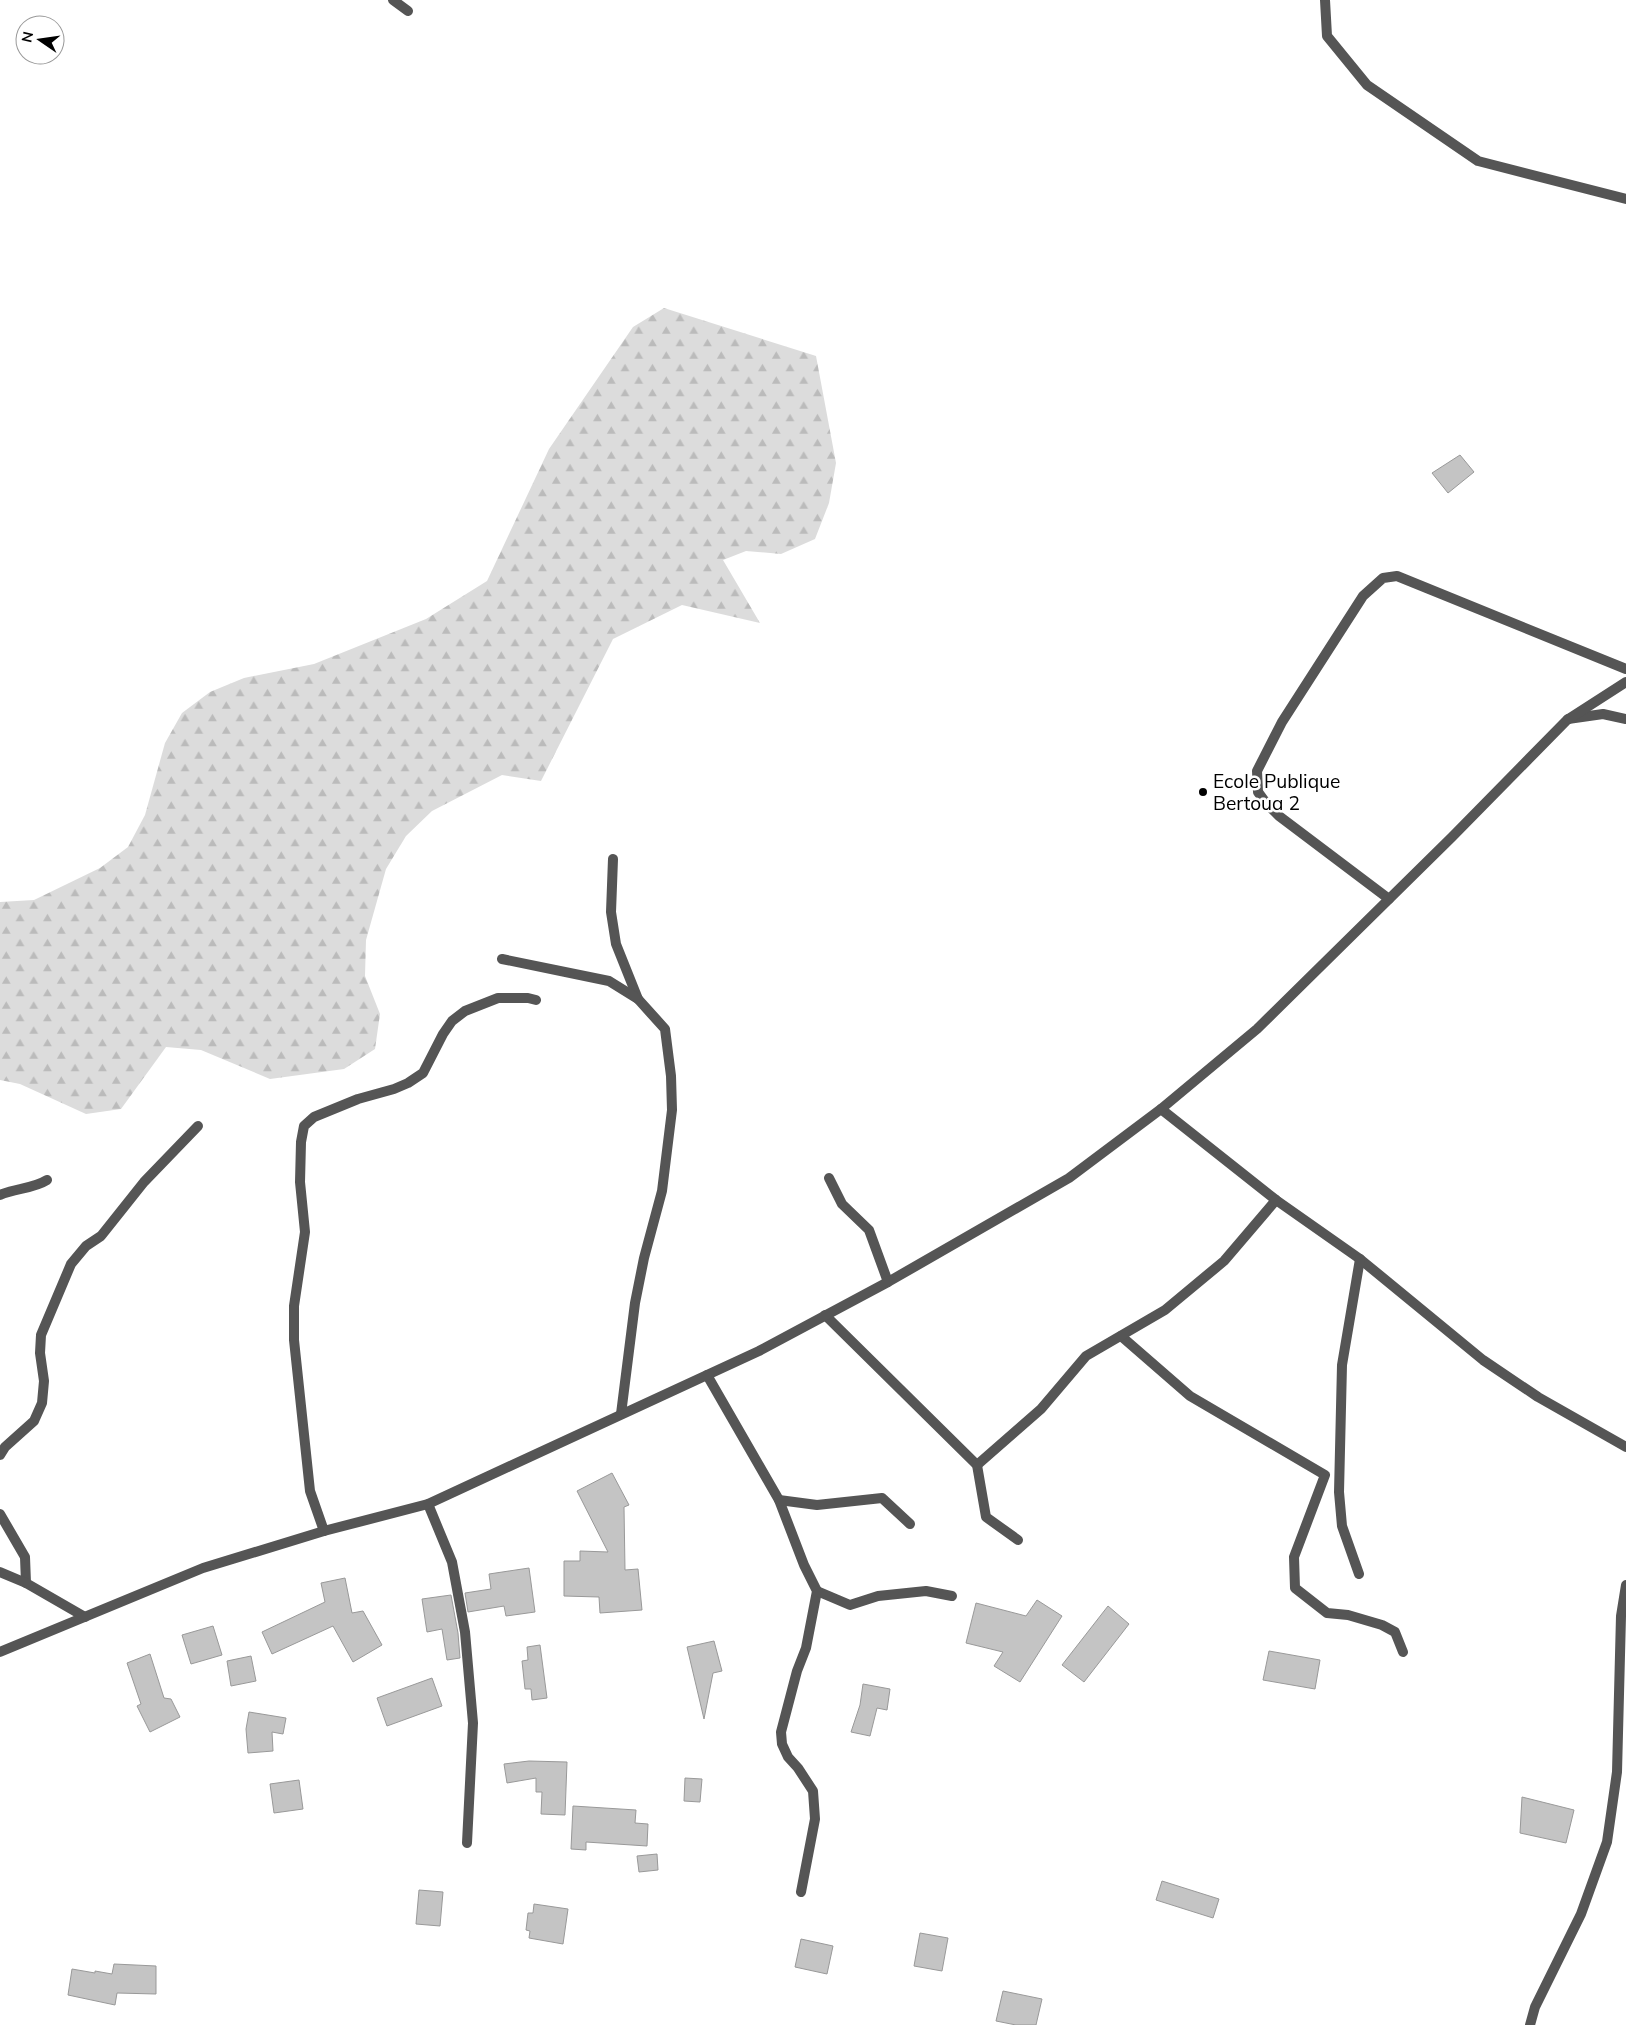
<svg xmlns="http://www.w3.org/2000/svg" width="1626" height="2025" viewBox="0 0 1626 2025" font-family="Mulish,sans-serif">
  <style>
    .forest { fill: url(#forest-firs) }
    .building { fill: #c4c4c4; stroke: #999 }
    .lines { fill: none; stroke-linecap: round; stroke-linejoin: round }
    .minor { stroke: #555; stroke-width: 10 }
    .tertiary { stroke: #555; stroke-width: 10 }
    .poi-dot { fill: #000; stroke: #fff; stroke-width: 2 }
    .labels { text-anchor: middle; dominant-baseline: central; stroke-width: 5; stroke-linejoin: round; paint-order: stroke }
    .poi-label { font-size: 19px; fill: #000; stroke: #fff; text-anchor: start }
  </style>
  <defs>
    <pattern id="forest-firs" width="22" height="20" patternUnits="userSpaceOnUse" patternTransform="scale(1.25)"><rect width="22" height="20" fill="#dcdcdc"/><path d="M5 1l3.5 6h-7zM16 11l3.5 6h-7z" fill="#bbb"/></pattern>
  </defs>
  <rect width="100%" height="100%" fill="#fff"/>
  <polygon class="forest" points="664,308 816,356 836,463 829,503 815,539 781,554 746,551 723,560 760,623 682,605 613,639 541,781 502,775 432,811 406,836 386,869 366,940 365,976 380,1014 375,1049 344,1069 270,1079 201,1050 166,1047 121,1109 86,1114 20,1084 0,1080 0,902 34,900 100,868 128,847 145,815 165,743 182,713 210,692 244,678 314,664 426,619 487,581 549,449 633,327"/>
  <g class="building">
    <polygon points="1460,455 1474,472 1448,493 1432,473"/>
    <polygon points="612,1473 629,1505 624,1507 625,1570 638,1569 642,1610 600,1613 599,1597 564,1596 564,1561 580,1561 580,1551 608,1552 577,1491"/>
    <polygon points="529,1568 535,1612 506,1616 504,1606 468,1612 465,1593 491,1589 489,1574"/>
    <polygon points="345,1578 352,1613 363,1611 382,1645 353,1662 333,1626 272,1654 262,1632 325,1602 321,1583"/>
    <polygon points="451,1595 458,1633 460,1658 447,1660 442,1629 427,1632 422,1599"/>
    <polygon points="1037,1600 1062,1616 1020,1682 994,1666 1003,1652 966,1643 976,1603 1026,1616"/>
    <polygon points="1108,1606 1129,1624 1084,1682 1062,1665"/>
    <polygon points="213,1626 222,1655 191,1664 182,1635"/>
    <polygon points="714,1641 722,1671 713,1673 704,1719 687,1647"/>
    <polygon points="540,1645 547,1698 532,1700 531,1689 525,1689 522,1661 528,1660 527,1647"/>
    <polygon points="1269,1651 1320,1660 1315,1689 1263,1680"/>
    <polygon points="150,1654 164,1698 171,1699 180,1717 150,1732 137,1706 141,1704 127,1663"/>
    <polygon points="251,1656 256,1681 231,1686 227,1661"/>
    <polygon points="432,1678 442,1706 387,1726 377,1698"/>
    <polygon points="863,1684 890,1689 887,1710 877,1708 870,1736 851,1732 860,1705"/>
    <polygon points="249,1712 286,1718 283,1734 272,1732 273,1751 248,1753 246,1729"/>
    <polygon points="529,1761 567,1762 565,1815 541,1814 542,1792 536,1792 536,1778 507,1783 504,1764"/>
    <polygon points="685,1778 702,1779 700,1802 684,1801"/>
    <polygon points="299,1780 303,1809 274,1813 270,1784"/>
    <polygon points="1522,1797 1574,1810 1566,1843 1520,1833"/>
    <polygon points="573,1806 636,1810 635,1823 648,1824 647,1846 586,1842 586,1850 571,1849"/>
    <polygon points="657,1854 658,1870 639,1872 637,1856"/>
    <polygon points="1162,1881 1219,1899 1213,1918 1156,1900"/>
    <polygon points="419,1890 443,1892 440,1926 416,1924"/>
    <polygon points="534,1904 568,1909 563,1944 529,1938 530,1931 526,1930 528,1913 533,1913"/>
    <polygon points="920,1933 948,1938 942,1971 914,1966"/>
    <polygon points="801,1939 833,1946 827,1974 795,1967"/>
    <polygon points="114,1964 156,1966 156,1994 117,1993 115,2005 68,1995 72,1969 95,1973 95,1971 112,1974"/>
    <polygon points="1003,1991 1042,1999 1036,2025 1016,2025 996,2021"/>
  </g>
  <g class="lines">
    <g class="minor">
      <polyline points="393,0 408,11"/>
      <polyline points="1325,0 1327,36 1367,85 1478,161 1626,199"/>
      <polyline points="1568,719 1603,714 1626,719"/>
      <polyline points="613,859 611,912 616,944 638,999 665,1029 671,1076 672,1110 662,1191 644,1258 635,1303 621,1414"/>
      <polyline points="1389,899 1279,816 1266,803 1258,792 1257,771 1282,722 1363,596 1383,578 1397,576 1626,669"/>
      <polyline points="502,959 609,981 638,999"/>
      <polyline points="1161,1109 1276,1200 1360,1259 1483,1360 1538,1397 1626,1447"/>
      <polyline points="829,1178 842,1204 869,1230 888,1282"/>
      <path d="M 0,1195 C 15,1188 33,1189 47,1180"/>
      <polyline points="825,1315 977,1465 986,1517 1018,1540"/>
      <polyline points="1121,1336 1190,1396 1325,1475 1294,1557 1295,1588 1327,1613 1348,1615 1382,1625 1395,1632 1403,1652"/>
      <polyline points="707,1375 779,1500 804,1565 817,1591 806,1648 797,1671 781,1732 782,1744 788,1757 798,1768 813,1791 815,1819 801,1892"/>
      <polyline points="0,1455 5,1447 34,1421 42,1403 44,1381 40,1353 41,1335 71,1264 86,1246 101,1236 144,1182 198,1126"/>
      <polyline points="977,1465 1041,1409 1086,1356 1165,1310 1224,1261 1276,1200"/>
      <polyline points="779,1500 817,1505 882,1498 910,1524"/>
      <polyline points="428,1504 452,1562 465,1632 473,1723 467,1843"/>
      <polyline points="0,1514 25,1557 26,1583"/>
      <polyline points="324,1531 310,1491 294,1340 294,1306 305,1232 300,1182 301,1142 304,1126 314,1117 358,1099 394,1089 408,1083 423,1073 443,1034 452,1021 465,1011 498,998 528,998 536,1000"/>
      <polyline points="0,1572 26,1583 85,1617"/>
      <polyline points="1359,1574 1342,1526 1339,1492 1342,1365 1360,1259"/>
      <polyline points="817,1591 850,1605 878,1596 926,1591 952,1596"/>
      <polyline points="1530,2025 1535,2007 1581,1914 1607,1842 1617,1772 1621,1616 1626,1585"/>
    </g>
    <polyline class="tertiary" points="0,1652 203,1568 324,1531 428,1504 759,1351 888,1282 1069,1178 1161,1109 1257,1029 1452,837 1567,720 1626,682"/>
  </g>
  <circle class="poi-dot" cx="1203" cy="792" r="5"/>
  <g class="labels">
    <g class="poi-label">
      <text x="1213" y="781">Ecole Publique<tspan x="1213" dy="22">Bertoua 2</tspan></text>
    </g>
  </g>
  <g transform="translate(40 40) rotate(283)"><circle r="24" fill="#ffffff" stroke="#999999"/>
  <path d="M0-4L9 19L0 12L-9 19Z" fill="#000000"/>
  <text y="-8" font-size="14" font-weight="bold" text-anchor="middle" fill="#000000">N</text>
  </g>
</svg>
